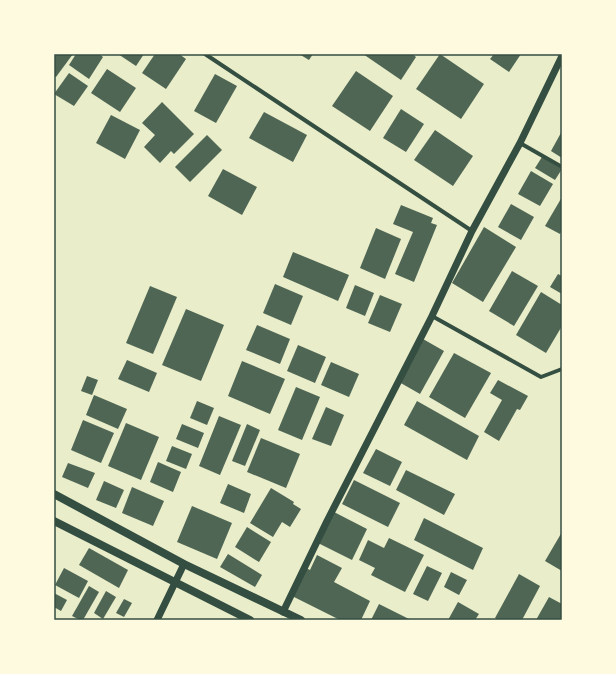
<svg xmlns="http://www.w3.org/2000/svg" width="616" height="674" viewBox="0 0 616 674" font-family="Jost,sans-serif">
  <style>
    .building { fill: #4f6655 }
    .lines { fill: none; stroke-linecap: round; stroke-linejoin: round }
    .minor { stroke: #344e41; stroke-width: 4 }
    .tertiary { stroke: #344e41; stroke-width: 7 }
    .secondary { stroke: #344e41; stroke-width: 8 }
    .neatline { fill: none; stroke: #344e41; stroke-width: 1.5 }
  </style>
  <rect width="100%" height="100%" fill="#e9edc9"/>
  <g class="building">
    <polygon points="54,54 73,54 56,77 54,76"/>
    <polygon points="76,54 99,54 103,57 89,79 69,65"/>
    <polygon points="118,54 144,54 136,66"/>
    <polygon points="155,54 179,54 186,59 166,89 142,73"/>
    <polygon points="299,54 313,54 309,60"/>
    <polygon points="363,54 412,54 416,57 401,80"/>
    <polygon points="440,54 484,84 461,119 416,89"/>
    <polygon points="494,54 521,54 509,72 490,59"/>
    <polygon points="107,69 136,88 120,112 91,93"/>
    <polygon points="356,71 393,96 370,131 332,106"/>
    <polygon points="69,73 88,86 74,106 54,94"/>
    <polygon points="215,74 237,86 216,123 194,111"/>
    <polygon points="162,102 194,134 174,154 171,151 160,163 144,147 155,135 142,123"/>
    <polygon points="401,109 424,124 406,152 383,138"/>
    <polygon points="264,112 307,135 293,162 249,138"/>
    <polygon points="111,115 140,130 125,159 96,143"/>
    <polygon points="435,130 473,156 453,186 414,160"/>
    <polygon points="562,131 562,158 551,151"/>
    <polygon points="207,135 222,150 190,182 175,167"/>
    <polygon points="542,157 562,169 555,180 535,168"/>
    <polygon points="223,169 257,187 242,215 208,196"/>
    <polygon points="531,171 553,184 540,206 518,194"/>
    <polygon points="562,197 562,230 560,234 545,226"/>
    <polygon points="511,204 534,217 521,240 498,227"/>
    <polygon points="401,205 433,218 431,223 437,225 414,282 395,274 413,232 393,224"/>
    <polygon points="484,227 516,247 483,302 452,283"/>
    <polygon points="376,228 401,239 385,279 360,268"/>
    <polygon points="293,252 349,275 338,301 283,277"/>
    <polygon points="512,271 538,286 514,326 489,311"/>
    <polygon points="558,274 562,276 562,294 550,287"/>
    <polygon points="275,284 303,296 291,325 263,313"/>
    <polygon points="355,285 374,293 365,316 346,308"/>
    <polygon points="150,286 177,297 153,354 126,343"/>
    <polygon points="541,292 562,305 562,326 546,353 516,335"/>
    <polygon points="380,295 402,304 390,332 368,323"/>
    <polygon points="186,309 224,325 201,381 162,365"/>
    <polygon points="257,325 290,339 280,364 246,350"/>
    <polygon points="423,339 444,351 420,394 399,382"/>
    <polygon points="298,345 326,357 315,383 287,371"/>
    <polygon points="454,353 491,373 465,418 429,397"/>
    <polygon points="127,360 157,373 149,392 118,379"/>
    <polygon points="242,361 285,379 270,414 228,396"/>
    <polygon points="331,362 359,374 349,397 321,385"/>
    <polygon points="87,376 98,380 92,395 81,391"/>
    <polygon points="498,380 528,396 520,410 517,409 499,441 484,432 502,400 490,393"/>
    <polygon points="296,387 320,397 302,440 278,430"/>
    <polygon points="94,395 127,409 118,429 86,415"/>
    <polygon points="197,401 214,408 207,425 190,418"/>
    <polygon points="417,401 479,436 467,460 404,425"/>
    <polygon points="326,407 344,415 331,446 312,439"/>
    <polygon points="219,416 241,425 220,475 199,466"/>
    <polygon points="83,420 114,433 101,463 71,450"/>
    <polygon points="126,423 159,437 141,480 108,466"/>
    <polygon points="182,424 204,433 198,448 176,439"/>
    <polygon points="247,424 260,430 245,466 232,461"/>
    <polygon points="261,438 300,454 286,488 247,472"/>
    <polygon points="172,446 192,454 186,469 166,461"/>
    <polygon points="376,449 402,462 390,486 363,473"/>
    <polygon points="158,462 181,472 173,492 150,482"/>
    <polygon points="68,463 95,473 88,488 62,477"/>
    <polygon points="406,470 455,494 444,515 396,490"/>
    <polygon points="354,480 400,503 388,527 342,504"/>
    <polygon points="104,481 124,490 116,508 96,500"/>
    <polygon points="228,484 251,494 244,513 220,503"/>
    <polygon points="132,487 164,501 153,526 122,513"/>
    <polygon points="271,488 294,502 293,504 301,509 290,527 282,522 273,537 250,523"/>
    <polygon points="192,506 232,523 217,559 177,542"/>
    <polygon points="334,512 367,529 352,560 318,543"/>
    <polygon points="424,518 483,548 473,570 414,540"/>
    <polygon points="247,527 271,542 259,562 235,547"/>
    <polygon points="562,532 562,571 545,561"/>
    <polygon points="389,538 424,555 405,592 371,575 375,568 359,560 368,540 384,548"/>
    <polygon points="89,548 128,570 119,588 79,565"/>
    <polygon points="228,554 262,575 255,587 220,567"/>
    <polygon points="317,555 342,568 334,582 370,601 361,620 340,620 292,596 306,568 310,570"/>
    <polygon points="427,566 442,573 428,601 413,594"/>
    <polygon points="64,568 88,581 79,598 55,585"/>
    <polygon points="451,572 467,580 459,595 444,587"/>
    <polygon points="519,574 540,586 522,620 498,620 495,618"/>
    <polygon points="89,586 99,592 83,620 80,620 72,616"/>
    <polygon points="106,591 116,597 103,619 94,613"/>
    <polygon points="54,593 67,600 61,611 54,607"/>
    <polygon points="549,597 562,604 562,620 536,620"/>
    <polygon points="124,599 132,603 124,617 116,613"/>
    <polygon points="458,602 479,614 475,620 448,620"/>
    <polygon points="379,604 411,620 371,620"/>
  </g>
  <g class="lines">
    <g class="minor">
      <polyline points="205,54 472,231"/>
      <polyline points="520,143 562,167"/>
      <polyline points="432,316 541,377 562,369"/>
    </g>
    <g class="tertiary">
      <polyline points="283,612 327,521 432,316 472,231 520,143 562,56"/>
      <polyline points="157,620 184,564"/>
    </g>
    <g class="secondary">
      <polyline points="54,494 184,564 301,620"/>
      <polyline points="54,521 250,620"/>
    </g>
  </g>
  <rect width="616" height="674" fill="none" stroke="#fefae0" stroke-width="110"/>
  <rect x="55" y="55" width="506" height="564" class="neatline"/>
</svg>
